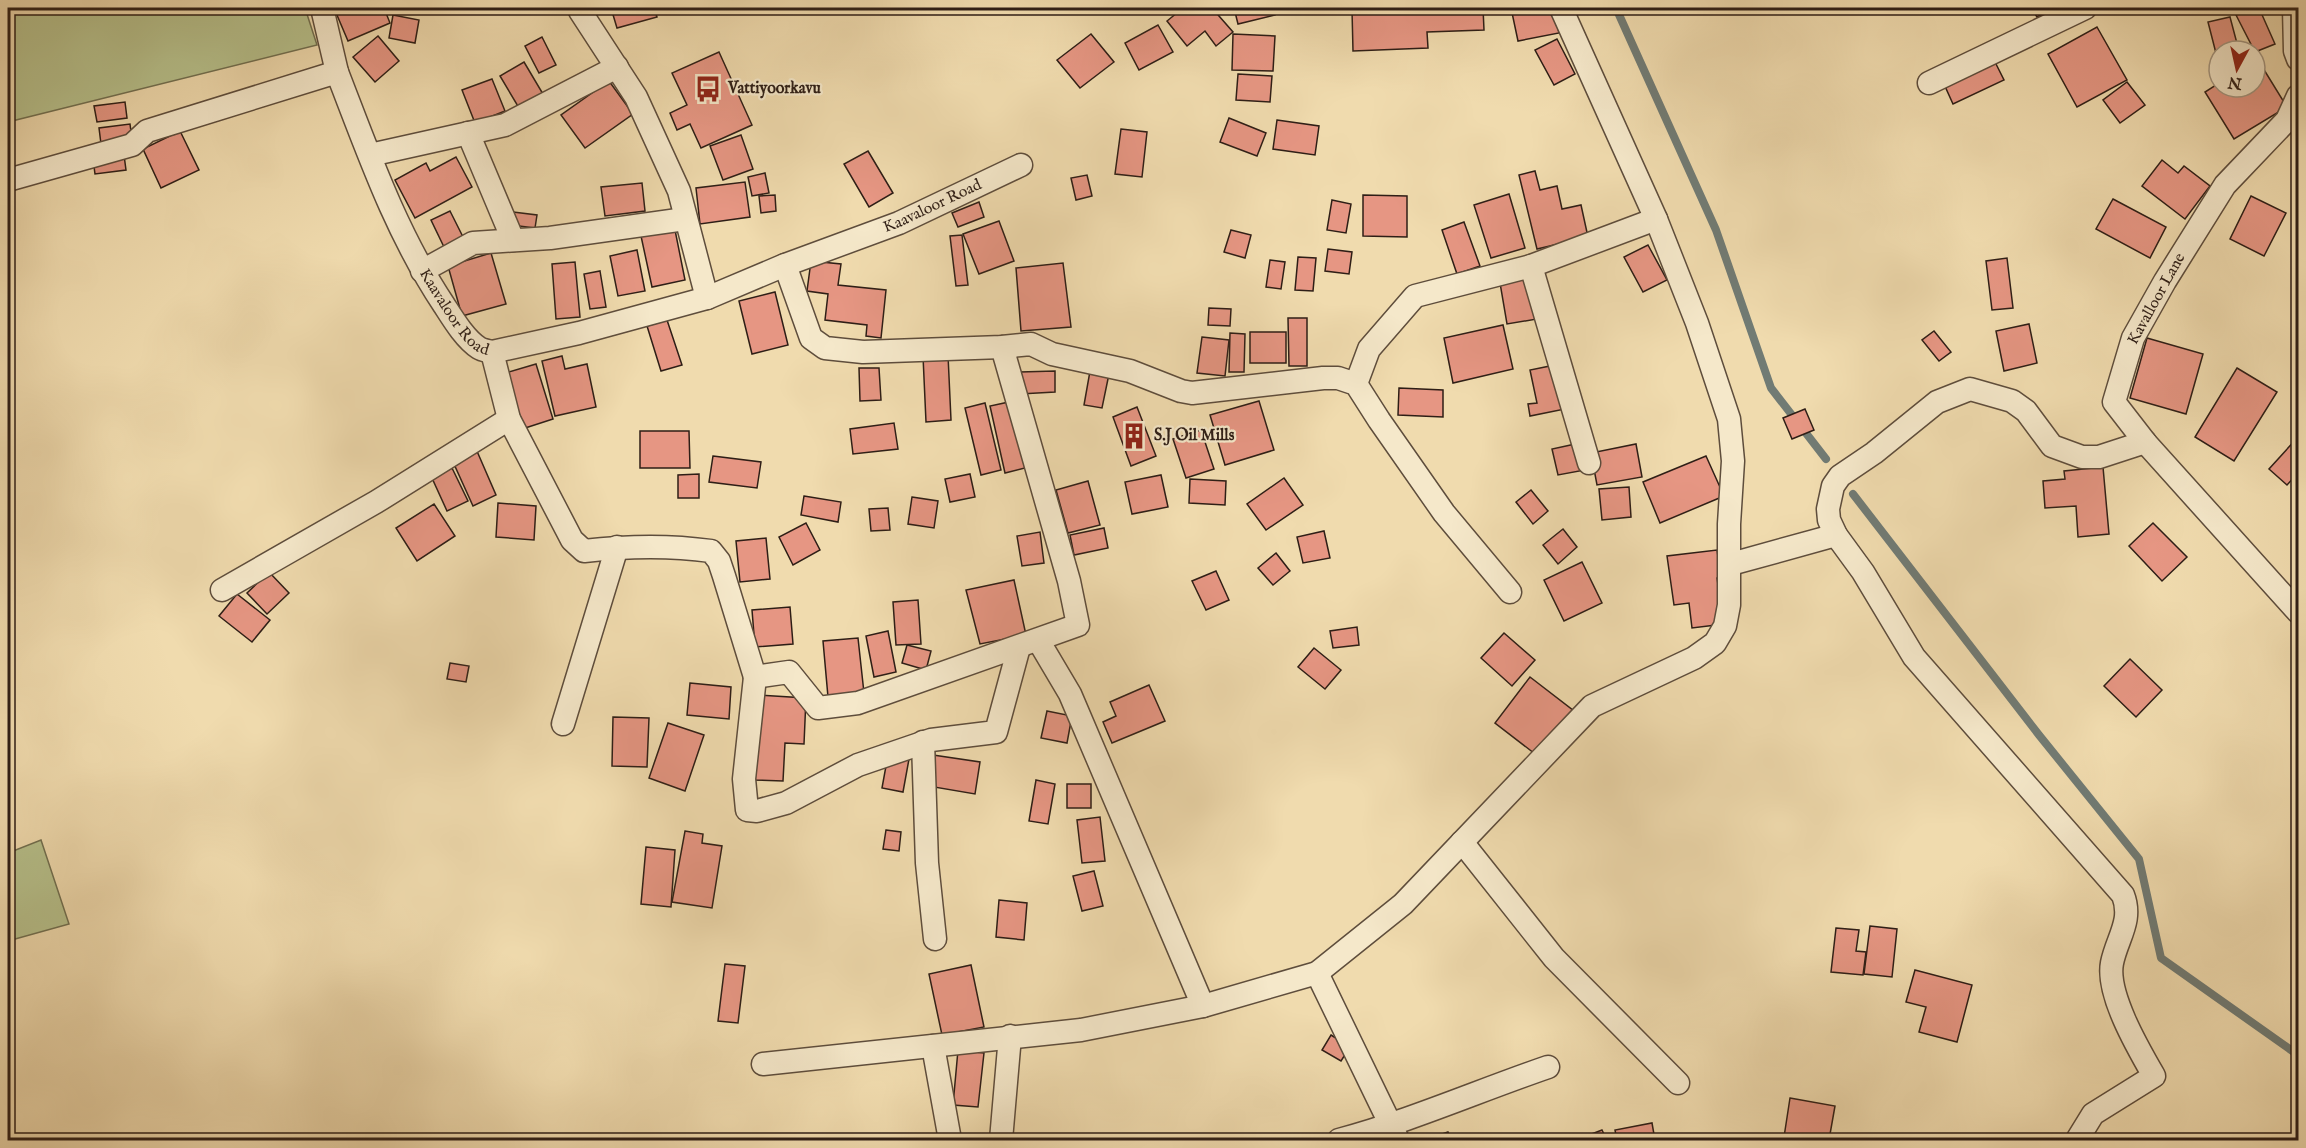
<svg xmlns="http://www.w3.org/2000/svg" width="2306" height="1148" viewBox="0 0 2306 1148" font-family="'IM FELL English',serif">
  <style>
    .green { fill: #b7c18c; stroke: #727051; stroke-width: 1.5 }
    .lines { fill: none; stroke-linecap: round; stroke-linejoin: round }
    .stream { stroke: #717b74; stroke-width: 8 }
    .building { fill: #e69683; stroke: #2e1e16; stroke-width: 1.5 }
    .minor-casing { stroke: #5e4d3c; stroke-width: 25 }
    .minor { stroke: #f5e8ca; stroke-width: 22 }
    .labels { text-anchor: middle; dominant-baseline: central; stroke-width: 4.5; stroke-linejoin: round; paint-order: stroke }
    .poi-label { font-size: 16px; font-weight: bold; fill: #2e1e16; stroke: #f5e8ca; text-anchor: start }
    .street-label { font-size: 16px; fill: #2e1e16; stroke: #f5e8ca }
  </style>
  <rect width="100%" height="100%" fill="#f0dbae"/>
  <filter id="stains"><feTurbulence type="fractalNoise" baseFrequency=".00333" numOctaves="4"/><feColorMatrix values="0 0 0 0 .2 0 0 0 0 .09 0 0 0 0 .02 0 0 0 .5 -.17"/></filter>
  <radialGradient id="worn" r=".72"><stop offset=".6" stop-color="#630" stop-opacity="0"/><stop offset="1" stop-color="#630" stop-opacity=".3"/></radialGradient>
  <g class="green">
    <polygon points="8,8 305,8 317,45 8,122"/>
    <polygon points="41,840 69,924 8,941 8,853"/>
  </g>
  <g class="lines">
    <g class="stream">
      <polyline points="1616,8 1716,230 1771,388 1826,459"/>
      <polyline points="1853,494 2039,735 2139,859 2161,958 2298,1055"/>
    </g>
  </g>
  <g class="building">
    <polygon points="334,8 384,8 390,23 348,41"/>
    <polygon points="526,8 550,8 550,13 526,12"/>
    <polygon points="611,8 654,8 657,17 617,28"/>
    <polygon points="1183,8 1212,8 1233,32 1216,46 1205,31 1187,46 1167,21"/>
    <polygon points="1234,8 1273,8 1275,15 1238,24"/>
    <polygon points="1385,8 1483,8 1484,30 1427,32 1428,48 1353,51 1352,10 1385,9"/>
    <polygon points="1511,8 1554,8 1559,33 1518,41"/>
    <polygon points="2031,8 2053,8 2037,17"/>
    <polygon points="2253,8 2259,8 2275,44 2255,52 2236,15"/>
    <polygon points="393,15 419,20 415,43 389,38"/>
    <polygon points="2230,17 2239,51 2219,51 2219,65 2208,22"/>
    <polygon points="1158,25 1173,52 1139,70 1125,43"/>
    <polygon points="2097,27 2127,80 2077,107 2048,54"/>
    <polygon points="1091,34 1114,62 1080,88 1057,60"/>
    <polygon points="1233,34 1275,36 1273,71 1232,70"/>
    <polygon points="378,36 399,61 375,82 353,57"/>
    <polygon points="542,37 556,65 539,73 525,46"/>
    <polygon points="1557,39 1575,74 1554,85 1535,50"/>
    <polygon points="719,52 752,125 701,148 690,124 677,130 670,113 687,105 672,73"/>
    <polygon points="1994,60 2004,80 1953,104 1944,84"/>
    <polygon points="2258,60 2287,107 2234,139 2205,92 2219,83 2219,87 2255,87 2255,61"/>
    <polygon points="524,62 543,94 519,108 500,76"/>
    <polygon points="1238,74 1272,76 1270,102 1236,100"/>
    <polygon points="492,79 505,111 475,123 462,90"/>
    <polygon points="609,81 633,114 585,148 561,115"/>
    <polygon points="2127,82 2145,105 2120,123 2103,100"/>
    <polygon points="125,102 127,118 97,122 94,106"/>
    <polygon points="1229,118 1266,133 1257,156 1220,142"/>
    <polygon points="1277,120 1319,126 1315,155 1273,149"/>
    <polygon points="130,124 132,140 101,144 99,128"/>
    <polygon points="1121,129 1147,132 1142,177 1115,174"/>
    <polygon points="180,131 199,170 161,188 143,149"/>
    <polygon points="741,135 753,169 723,180 710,146"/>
    <polygon points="868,151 893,193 869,207 844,164"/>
    <polygon points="124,155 126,170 95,174 93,159"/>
    <polygon points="456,157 472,187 415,218 395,180 426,163 430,171"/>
    <polygon points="2162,160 2178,173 2184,166 2210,186 2185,219 2142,186"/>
    <polygon points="1535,171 1540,190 1557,186 1562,209 1581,205 1588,237 1537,249 1519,175"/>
    <polygon points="765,173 769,193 752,196 748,177"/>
    <polygon points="1087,175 1092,196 1076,200 1071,178"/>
    <polygon points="745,182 750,217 700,224 696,188"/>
    <polygon points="642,183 645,211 605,216 601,187"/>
    <polygon points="1509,194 1525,248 1491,258 1474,205"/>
    <polygon points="775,195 776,211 761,213 759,196"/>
    <polygon points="1363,195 1407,196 1407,237 1363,236"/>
    <polygon points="2251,196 2286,213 2264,256 2230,239"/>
    <polygon points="2113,199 2166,227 2150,258 2096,229"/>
    <polygon points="1332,200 1351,204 1346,233 1327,230"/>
    <polygon points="979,202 984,217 958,227 952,213"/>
    <polygon points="450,211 463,237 444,247 431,220"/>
    <polygon points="513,212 537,215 535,228 511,225"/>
    <polygon points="999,221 1014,261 979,274 963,234"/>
    <polygon points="1464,222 1480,266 1457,274 1442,230"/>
    <polygon points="675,230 685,280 652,287 641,236"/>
    <polygon points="1231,230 1251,235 1245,258 1224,252"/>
    <polygon points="962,235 968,285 956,286 950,236"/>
    <polygon points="1648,245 1667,280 1643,292 1624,257"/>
    <polygon points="1328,249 1352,252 1349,274 1325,271"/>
    <polygon points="637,250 645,291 618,296 610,256"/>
    <polygon points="491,253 506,304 462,316 448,266"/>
    <polygon points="1298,257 1316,258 1313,291 1295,290"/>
    <polygon points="2007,258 2013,308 1992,310 1986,261"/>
    <polygon points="1270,260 1285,262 1281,289 1266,287"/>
    <polygon points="811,261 841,264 838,285 886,290 881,338 866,336 867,325 825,320 828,294 807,291"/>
    <polygon points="575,262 580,317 556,319 552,264"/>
    <polygon points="1063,263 1071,327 1021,331 1016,268"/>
    <polygon points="600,271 606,307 590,309 584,274"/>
    <polygon points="1529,279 1537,319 1507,324 1500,283"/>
    <polygon points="775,292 788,345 752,354 739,301"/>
    <polygon points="1209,308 1231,309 1230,326 1208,325"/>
    <polygon points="1288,318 1307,318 1307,366 1289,366"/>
    <polygon points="667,320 682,365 661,371 647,326"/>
    <polygon points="2029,324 2037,363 2004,371 1996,331"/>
    <polygon points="1503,325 1513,369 1453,383 1444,338"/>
    <polygon points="1934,331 1951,352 1939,361 1922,340"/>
    <rect x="1250" y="332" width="36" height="31"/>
    <polygon points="1230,333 1245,334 1244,372 1229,372"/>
    <polygon points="1202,337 1229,340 1225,376 1197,373"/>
    <polygon points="2147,338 2203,354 2186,414 2130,398"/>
    <polygon points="948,355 951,420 926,422 923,356"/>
    <polygon points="562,356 565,369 587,364 596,407 555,416 542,361"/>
    <polygon points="536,364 553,419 519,430 502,374"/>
    <polygon points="1555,365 1565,409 1530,416 1528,404 1537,403 1530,370"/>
    <polygon points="859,368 879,368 881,400 860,401"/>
    <polygon points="2237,368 2277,392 2234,461 2195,437"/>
    <polygon points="1055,371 1055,392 1020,394 1020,372"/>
    <polygon points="1090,371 1109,374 1102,408 1084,405"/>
    <polygon points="1399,388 1443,390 1443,417 1398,415"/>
    <polygon points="1259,401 1274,450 1225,465 1210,415"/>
    <polygon points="1009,402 1025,468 1005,473 990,406"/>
    <polygon points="985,403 1001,470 981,475 965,408"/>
    <polygon points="1137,407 1156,456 1131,466 1113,417"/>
    <polygon points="1805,409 1814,430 1792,439 1783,418"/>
    <polygon points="894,423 898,449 853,454 850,429"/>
    <polygon points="1201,430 1214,469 1186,478 1173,439"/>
    <polygon points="640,431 689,431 690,468 640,468"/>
    <polygon points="2298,437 2298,473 2287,485 2269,469"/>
    <polygon points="473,442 496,495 473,506 449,453"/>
    <polygon points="1580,443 1585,470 1558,475 1552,449"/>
    <polygon points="1636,444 1642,477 1597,485 1591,453"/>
    <polygon points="713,456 761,462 757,488 709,482"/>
    <polygon points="1706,456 1724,496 1660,523 1643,482"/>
    <polygon points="2103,467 2109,534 2078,537 2076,506 2045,508 2043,481 2065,479 2064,471"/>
    <polygon points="452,468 468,501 447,511 432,478"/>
    <polygon points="699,474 699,498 678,498 678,475"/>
    <polygon points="970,474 975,497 950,502 945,479"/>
    <polygon points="1161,475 1168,507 1132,514 1125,482"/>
    <polygon points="1284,478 1303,505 1266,530 1247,504"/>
    <polygon points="1190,479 1226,481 1225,505 1189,503"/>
    <polygon points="1088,481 1100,525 1068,533 1056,490"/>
    <polygon points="1629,487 1631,517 1602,520 1599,489"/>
    <polygon points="1531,490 1548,511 1533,524 1516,502"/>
    <polygon points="804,496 841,502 838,522 801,515"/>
    <polygon points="912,497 938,501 934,528 908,524"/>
    <polygon points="2298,497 2298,512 2292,502"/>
    <polygon points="498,503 536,506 534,540 496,537"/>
    <polygon points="434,504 455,536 417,561 396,528"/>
    <polygon points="888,508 890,530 871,531 869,509"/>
    <polygon points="806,523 820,550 793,565 779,537"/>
    <polygon points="2153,523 2187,557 2162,581 2129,546"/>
    <polygon points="1104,528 1108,548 1074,555 1070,535"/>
    <polygon points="1563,529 1577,547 1558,564 1543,545"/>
    <polygon points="1324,531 1330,558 1303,563 1297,537"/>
    <polygon points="1040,532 1044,563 1022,566 1017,536"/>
    <polygon points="766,538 770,579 740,582 736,541"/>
    <polygon points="1717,550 1721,577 1717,578 1724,624 1692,628 1689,603 1674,605 1667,556"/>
    <polygon points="1276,553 1290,571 1273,585 1258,568"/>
    <polygon points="1582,562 1602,603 1564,621 1544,580"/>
    <polygon points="1216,571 1229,600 1206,610 1192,581"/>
    <polygon points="269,572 289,593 267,614 247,593"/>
    <polygon points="1014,580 1026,635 980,644 966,590"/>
    <polygon points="237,594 270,620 252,642 219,616"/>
    <polygon points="918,600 921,644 896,645 893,602"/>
    <polygon points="790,607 793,644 755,647 752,610"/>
    <polygon points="1357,627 1359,645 1333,648 1330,631"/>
    <polygon points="888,631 896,672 874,677 866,636"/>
    <polygon points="1504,633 1535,660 1512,686 1481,658"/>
    <polygon points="858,638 864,693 828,697 823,641"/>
    <polygon points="907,645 931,651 926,670 902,663"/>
    <polygon points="1314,648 1341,670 1325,689 1298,667"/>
    <polygon points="2130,659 2162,690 2136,717 2104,686"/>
    <polygon points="450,663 469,666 466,682 447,679"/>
    <polygon points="1530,677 1574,711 1539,757 1495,723"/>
    <polygon points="690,683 731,687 729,719 687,715"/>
    <polygon points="1149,685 1165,721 1112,743 1103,722 1116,716 1110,702"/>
    <polygon points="757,695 806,698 804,744 785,743 783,781 753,780"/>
    <polygon points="1047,711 1072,716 1067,743 1041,738"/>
    <polygon points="613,717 649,718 647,767 612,766"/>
    <polygon points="668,723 704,735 685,791 649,778"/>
    <polygon points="888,755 909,759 903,792 882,788"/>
    <polygon points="933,755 980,762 975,794 928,786"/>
    <polygon points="1036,780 1055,784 1048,824 1029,821"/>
    <rect x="1067" y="784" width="24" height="24"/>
    <polygon points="1100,817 1105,861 1082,863 1077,820"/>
    <polygon points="886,830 901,832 899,851 883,849"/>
    <polygon points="685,831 703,834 702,843 722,846 712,908 672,902"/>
    <polygon points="646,847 675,850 671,907 641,904"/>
    <polygon points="1094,871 1103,906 1082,911 1073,876"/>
    <polygon points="999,900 1027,903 1024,940 996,937"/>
    <polygon points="1870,926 1897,929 1892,977 1864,974"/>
    <polygon points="1836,928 1859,930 1856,951 1866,952 1863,975 1831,972"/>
    <polygon points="725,964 745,966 738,1023 718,1021"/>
    <polygon points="971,965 984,1027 942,1035 929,974"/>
    <polygon points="1915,970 1972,985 1957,1042 1919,1032 1926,1007 1906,1002"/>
    <polygon points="1331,1035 1350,1047 1341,1061 1322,1050"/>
    <polygon points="958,1050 984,1053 978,1107 953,1105"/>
    <polygon points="1790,1098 1835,1106 1829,1140 1806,1140 1784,1137"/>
    <polygon points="1652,1123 1655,1140 1617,1140 1615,1130"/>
    <polygon points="1602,1130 1607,1140 1576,1140"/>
    <polygon points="1448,1132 1452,1140 1425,1140"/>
  </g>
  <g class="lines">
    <g class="minor-casing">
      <g id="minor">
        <polyline points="322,8 337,72"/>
        <polyline points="2294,8 2295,51 2298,59"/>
        <polyline points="580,11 636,97 679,191 707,298"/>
        <polyline points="1929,83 2085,8"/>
        <polyline points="2298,96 2287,120 2225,185 2165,281 2133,338 2114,402 2145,442 2298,612"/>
        <polyline points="468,133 513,240"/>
        <polyline points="370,155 505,125 617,67"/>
        <path id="s1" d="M 8,180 L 132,145 L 147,131 L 337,72 C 368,152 396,233 444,305 C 453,319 465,339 479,348 C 482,350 488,351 492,352 L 579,333 L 707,298 L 785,265 L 899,223 L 1021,165"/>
        <polyline points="785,265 811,338 825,348 863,352 1002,347 1031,344 1052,354 1130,371 1181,391 1192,393 1323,378 1338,378 1356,384 1379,420 1444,513 1510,592"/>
        <polyline points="1531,266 1589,463"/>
        <polyline points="422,271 473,243 550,238 685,219"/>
        <path d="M 492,352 L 509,419 L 572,540 L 584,551 C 626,546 669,545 711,551 L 719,561 L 724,576 L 755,677 L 789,672 L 818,708 L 858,703 L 1078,625 L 1069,581 L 1002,347"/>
        <polyline points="1356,384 1369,349 1415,296 1531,266 1656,219"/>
        <polyline points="1731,564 1836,535"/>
        <polyline points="222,590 376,502 509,419"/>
        <polyline points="1038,640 1070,694 1203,1006"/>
        <polyline points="755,677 744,779 747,810 757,811 786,803 858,765 931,740 996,732 1019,647"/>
        <polyline points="563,724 617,547"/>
        <polyline points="923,742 927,863 935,939"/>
        <polyline points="1462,842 1554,958 1678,1083"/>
        <polyline points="1317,973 1398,1140"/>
        <polyline points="933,1046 950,1140"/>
        <polyline points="763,1064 1081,1030 1203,1006 1317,973 1403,904 1592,706 1694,658 1715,643 1725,626 1729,605 1729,524 1733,461 1729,419 1697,323 1656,219 1561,8"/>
        <polyline points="1001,1140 1010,1036"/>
        <path d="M 1339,1140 C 1410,1121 1478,1091 1548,1067"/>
        <path d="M 2077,1140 L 2093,1114 L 2154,1076 C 2139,1050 2106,994 2112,963 C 2117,938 2133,921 2123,895 L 1914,657 L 1863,572 L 1836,535 L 1829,520 L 1828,509 L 1833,486 L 1840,476 L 1874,453 L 1937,402 L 1970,389 L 2012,401 L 2026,411 L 2052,446 L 2082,457 L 2099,457 L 2145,442"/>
      </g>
    </g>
    <use href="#minor" class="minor"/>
  </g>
  <defs>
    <g id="bus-bare" transform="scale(2.07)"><path d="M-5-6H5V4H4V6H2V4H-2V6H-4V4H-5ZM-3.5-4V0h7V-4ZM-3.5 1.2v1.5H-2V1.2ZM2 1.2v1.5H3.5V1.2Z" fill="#8f2418" stroke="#f5e8ca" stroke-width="2.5" paint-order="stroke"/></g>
    <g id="building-bare" transform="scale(2.07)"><path d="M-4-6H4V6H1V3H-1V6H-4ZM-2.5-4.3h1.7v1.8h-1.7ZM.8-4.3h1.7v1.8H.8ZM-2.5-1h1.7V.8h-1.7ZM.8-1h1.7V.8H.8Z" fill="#8f2418" stroke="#f5e8ca" stroke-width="2.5" paint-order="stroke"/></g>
  </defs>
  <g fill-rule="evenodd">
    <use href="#bus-bare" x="708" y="89"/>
    <use href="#building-bare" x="1134" y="436"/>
  </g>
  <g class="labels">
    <g class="poi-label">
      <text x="728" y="89">Vattiyoorkavu</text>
      <text x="1154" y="436">S.J Oil Mills</text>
    </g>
    <g class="street-label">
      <text stroke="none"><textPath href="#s1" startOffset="1140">Kaavaloor Road</textPath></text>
      <text transform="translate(2157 299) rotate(-61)">Kavalloor Lane</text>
      <text stroke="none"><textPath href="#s1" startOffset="618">Kaavaloor Road</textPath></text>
    </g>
  </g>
  <rect width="2306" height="1148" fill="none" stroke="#f0dbae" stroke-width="30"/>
  <rect x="9" y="9" width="2288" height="1130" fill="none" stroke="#2e1e16" stroke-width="3"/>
  <rect x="15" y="15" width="2276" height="1118" fill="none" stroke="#2e1e16" stroke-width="1.5"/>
  <g transform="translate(2237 69) rotate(188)"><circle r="28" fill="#f5e8ca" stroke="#a59782" stroke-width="1.5"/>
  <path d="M0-4.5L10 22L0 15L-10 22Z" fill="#8f2418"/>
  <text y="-9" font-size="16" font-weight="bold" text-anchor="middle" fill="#2e1e16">N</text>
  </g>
  <rect width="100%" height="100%" filter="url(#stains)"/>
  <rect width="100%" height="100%" fill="url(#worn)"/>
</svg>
